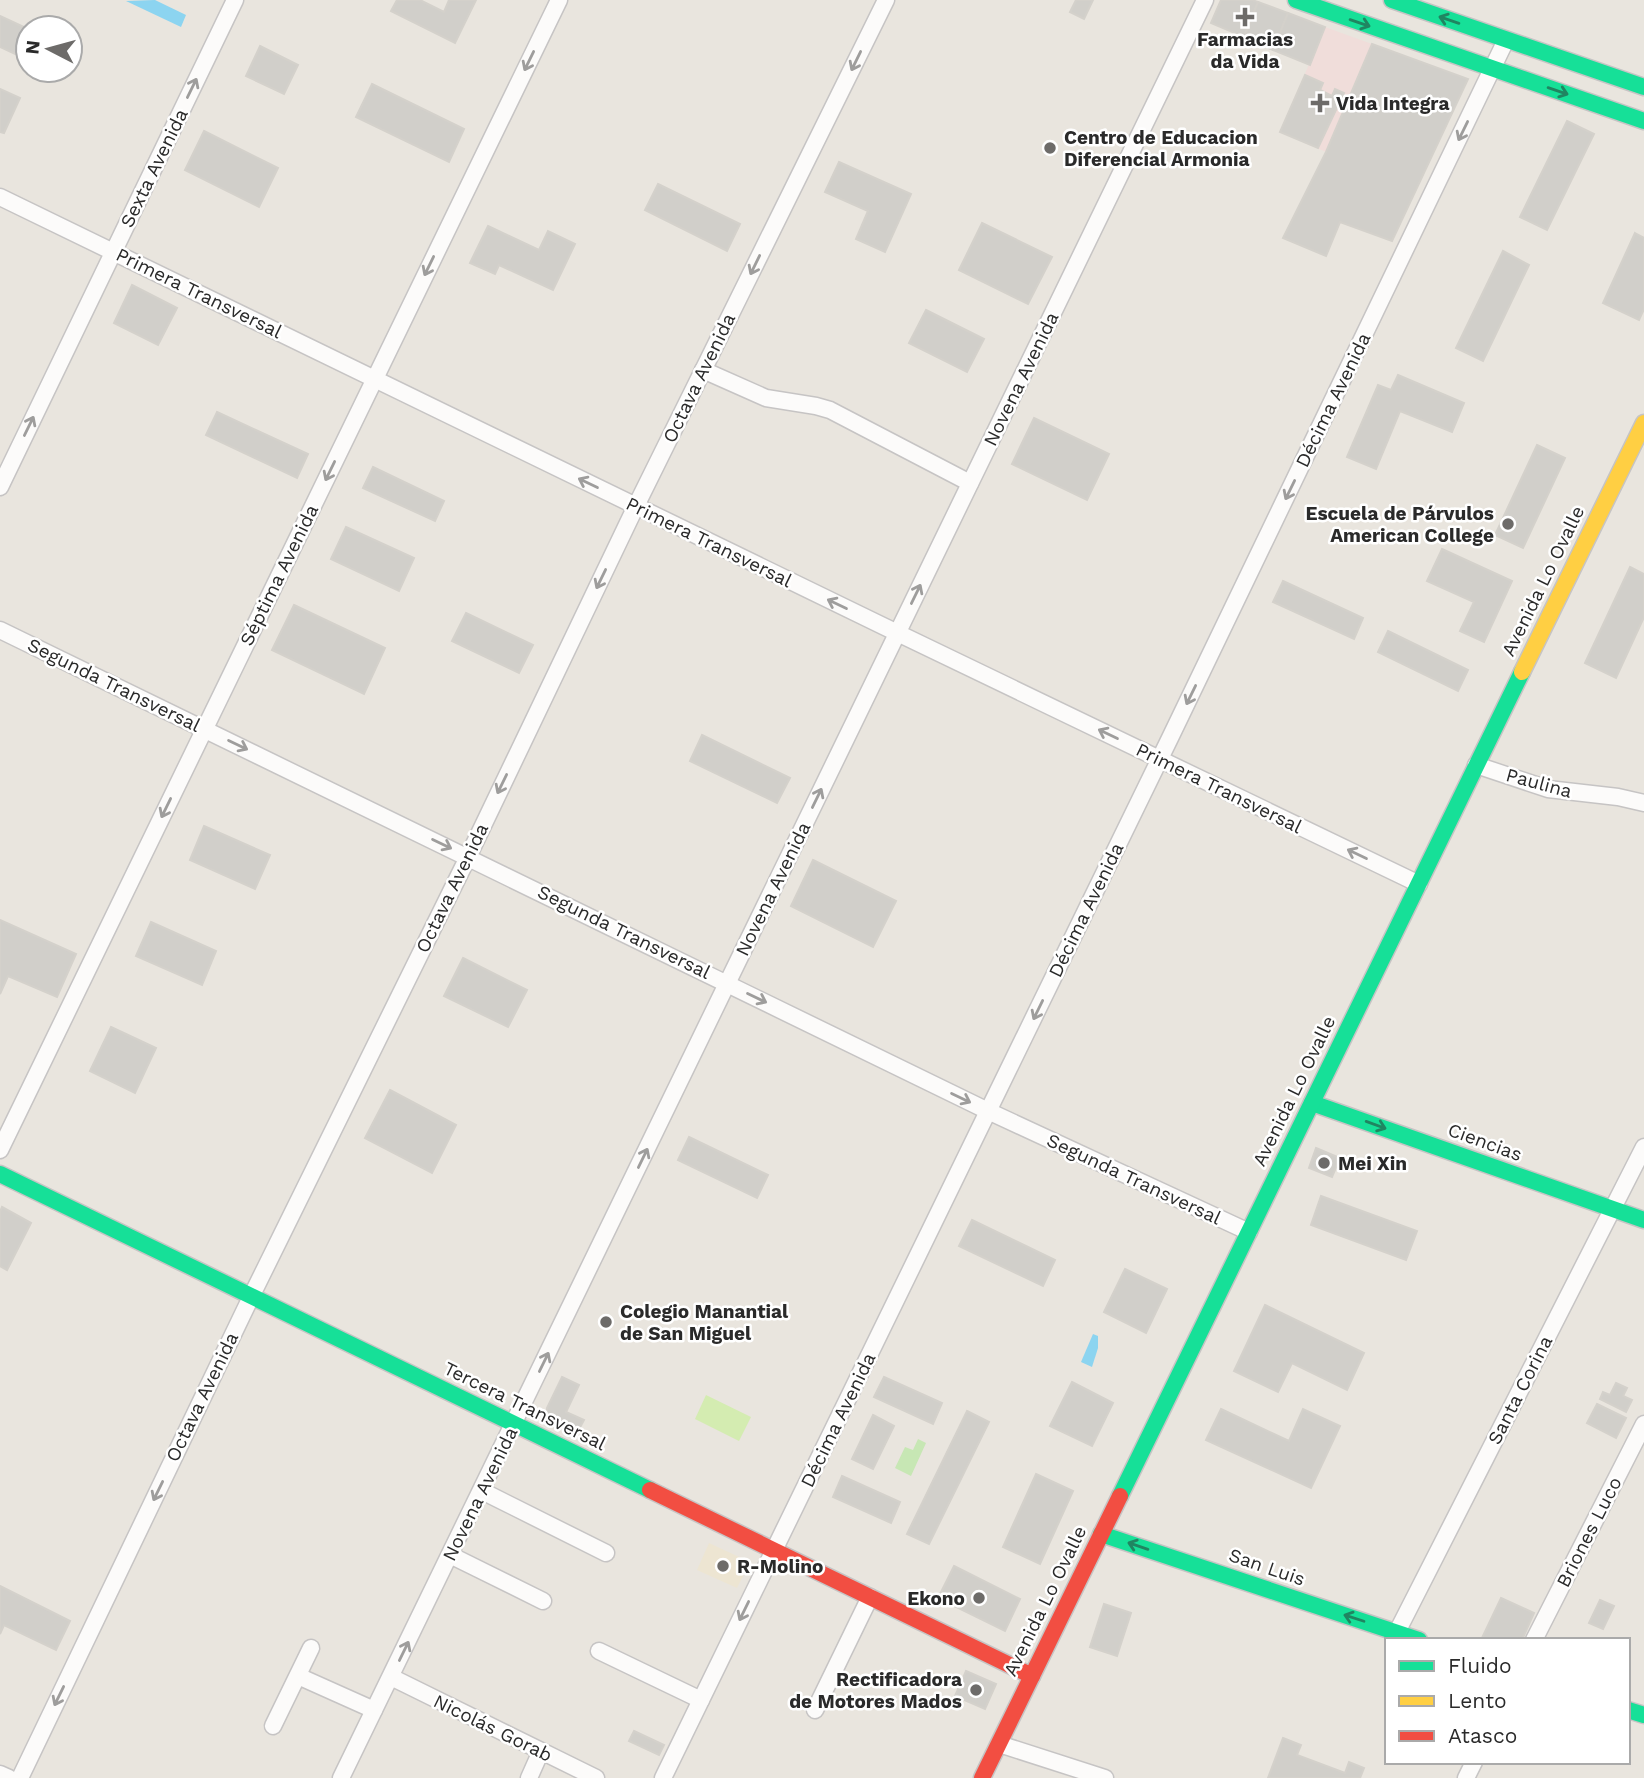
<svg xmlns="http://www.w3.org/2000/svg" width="1644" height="1778" viewBox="0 0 1644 1778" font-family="'Work Sans',sans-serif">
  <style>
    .education { fill: #ede5d2 }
    .medical { fill: #f0ddda }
    .green { fill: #c7e7b4 }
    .pitch { fill: #d4ecb1 }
    .water { fill: #8cd4f0 }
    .building { fill: #d1cfca; stroke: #d4d1cb; stroke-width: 2 }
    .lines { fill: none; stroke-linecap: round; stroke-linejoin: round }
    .street-casing { stroke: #c6c4c4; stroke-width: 19 }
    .fast-casing { stroke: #c6c4c4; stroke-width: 19 }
    .slow-casing { stroke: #c6c4c4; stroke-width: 19 }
    .jam-casing { stroke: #c6c4c4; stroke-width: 19 }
    .street { stroke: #fcfbfa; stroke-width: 16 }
    .fast { stroke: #16e098; stroke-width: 16 }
    .slow { stroke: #ffcf43; stroke-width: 16 }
    .jam { stroke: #f24e42; stroke-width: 16 }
    .oneway { stroke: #208561 }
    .oneway2 { stroke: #9e9d9c }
    .poi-dot { fill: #6d6b69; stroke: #fff; stroke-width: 2.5 }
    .labels { text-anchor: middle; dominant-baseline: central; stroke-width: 5; stroke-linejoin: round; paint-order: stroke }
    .poi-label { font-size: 19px; font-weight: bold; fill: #2a2a2a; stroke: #fff; text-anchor: start }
    .street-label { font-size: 19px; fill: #2a2a2a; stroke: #fff }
  </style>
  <rect width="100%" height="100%" fill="#e9e5de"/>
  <polygon class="education" points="709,1543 750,1562 737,1588 697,1570"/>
  <polygon class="medical" points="1325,27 1372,44 1326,152 1280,132"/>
  <polygon class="green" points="918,1439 926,1443 911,1476 895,1468 905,1447 913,1450"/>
  <polygon class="pitch" points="706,1395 751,1417 739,1441 695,1419"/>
  <g class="water">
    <polygon points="155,0 186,15 181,27 126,1"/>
    <polygon points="1093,1334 1098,1336 1098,1348 1092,1367 1081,1362"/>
  </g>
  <g class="building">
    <polygon points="397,0 420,0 444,12 449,0 476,0 455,43 391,11"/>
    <polygon points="1076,0 1093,0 1084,19 1070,12"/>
    <polygon points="1221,0 1252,0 1258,2 1244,37 1211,23"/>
    <polygon points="1258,2 1288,13 1273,50 1244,37"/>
    <polygon points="1288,13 1325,27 1310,65 1273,50"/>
    <polygon points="0,16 28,29 28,60 0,47"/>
    <polygon points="1372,44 1468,79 1392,241 1340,222 1326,256 1283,238 1326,152"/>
    <polygon points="260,46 298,65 284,94 246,76"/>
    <polygon points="1305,75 1323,83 1320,90 1332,96 1335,89 1344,93 1318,148 1280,132"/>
    <polygon points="372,84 464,129 449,162 356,117"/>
    <polygon points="0,89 20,98 4,133 0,132"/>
    <polygon points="1567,121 1594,134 1547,230 1520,217"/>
    <polygon points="204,131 278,168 259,207 185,170"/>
    <polygon points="839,162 911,194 885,252 856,239 868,211 825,192"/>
    <polygon points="658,184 740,224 727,251 645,210"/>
    <polygon points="982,223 1052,257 1028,304 959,270"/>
    <polygon points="488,226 539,250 548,231 575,244 553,290 499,265 495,274 470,263"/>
    <polygon points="1635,233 1644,238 1644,309 1639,320 1603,303"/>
    <polygon points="1503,251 1529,265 1483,361 1456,348"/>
    <polygon points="132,285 177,308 158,345 114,323"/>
    <polygon points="926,310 984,339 967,372 909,343"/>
    <polygon points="1398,375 1464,403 1452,432 1400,411 1376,469 1347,457 1378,385 1391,390"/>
    <polygon points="217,412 308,454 297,478 206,435"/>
    <polygon points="1034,418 1109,454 1087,500 1012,464"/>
    <polygon points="1537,445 1565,458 1523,548 1495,535"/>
    <polygon points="373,467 444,501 435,521 363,488"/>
    <polygon points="346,527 414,558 399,591 331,559"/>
    <polygon points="1442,549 1512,581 1484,642 1460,631 1474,602 1427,581"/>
    <polygon points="1630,567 1644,574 1644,617 1616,678 1585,663"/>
    <polygon points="1283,581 1363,618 1354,639 1273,602"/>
    <polygon points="294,605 385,648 364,694 272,650"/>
    <polygon points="466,613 533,645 519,673 452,641"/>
    <polygon points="1388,631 1468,670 1458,691 1378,652"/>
    <polygon points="702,735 790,778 777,803 690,761"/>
    <polygon points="204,826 270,855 255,889 190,860"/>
    <polygon points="813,860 896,901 873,947 791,906"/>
    <polygon points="0,920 76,954 57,997 8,976 0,994"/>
    <polygon points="151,922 216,951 202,985 136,956"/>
    <polygon points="463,958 527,990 508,1027 444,996"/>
    <polygon points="111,1027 156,1048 135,1093 90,1071"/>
    <polygon points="390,1090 456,1125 432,1173 365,1138"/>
    <polygon points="689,1137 768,1175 757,1198 678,1160"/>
    <polygon points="1316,1148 1340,1158 1332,1177 1309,1168"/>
    <polygon points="1321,1196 1417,1231 1406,1260 1311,1225"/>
    <polygon points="2,1207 31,1223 7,1270 0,1266 0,1212"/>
    <polygon points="972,1220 1055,1260 1043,1286 959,1246"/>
    <polygon points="1125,1269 1167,1289 1146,1333 1104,1312"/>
    <polygon points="1265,1305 1364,1353 1347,1390 1292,1363 1278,1392 1234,1371"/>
    <polygon points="562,1377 579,1385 566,1412 584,1420 576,1435 549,1422 546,1416 547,1408"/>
    <polygon points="884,1377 942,1403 933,1424 874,1397"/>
    <polygon points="1072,1382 1113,1403 1092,1446 1050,1426"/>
    <polygon points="1616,1383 1627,1388 1623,1396 1632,1400 1626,1412 1600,1399 1603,1392 1610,1395"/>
    <polygon points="1597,1404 1626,1418 1616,1438 1587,1423"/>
    <polygon points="1221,1409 1289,1441 1303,1409 1340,1426 1311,1488 1206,1440"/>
    <polygon points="967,1411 989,1422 929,1544 907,1534"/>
    <polygon points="873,1415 894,1426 873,1469 852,1459"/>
    <polygon points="1036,1474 1073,1491 1040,1564 1003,1547"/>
    <polygon points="842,1476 900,1502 891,1523 833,1497"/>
    <polygon points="954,1566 1020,1599 1005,1631 938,1598"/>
    <polygon points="0,1586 70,1621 56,1650 4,1625 0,1634"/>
    <polygon points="1501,1598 1534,1613 1522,1640 1481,1640"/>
    <polygon points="1600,1600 1614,1606 1603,1629 1589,1623"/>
    <polygon points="1104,1604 1131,1613 1117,1656 1090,1647"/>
    <polygon points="966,1671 996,1684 985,1709 955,1696"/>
    <polygon points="634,1731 664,1745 659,1755 629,1741"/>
    <polygon points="1283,1738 1301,1745 1297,1755 1345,1773 1349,1762 1364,1768 1360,1778 1268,1778"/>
  </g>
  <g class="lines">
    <g class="street-casing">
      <g id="street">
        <polyline points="0,197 883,626 1419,884"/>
        <polyline points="703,370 766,398 816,406 830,410 970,483"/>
        <polyline points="0,487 235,0"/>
        <polyline points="0,630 988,1111 1249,1232"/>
        <polyline points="1476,765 1548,789 1618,797 1644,803"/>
        <polyline points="0,1150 559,0"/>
        <polyline points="482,1491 606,1553"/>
        <polyline points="450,1555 543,1601"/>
        <polyline points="1397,1632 1644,1147"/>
        <polyline points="1534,1640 1644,1424"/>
        <polyline points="599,1651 701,1700"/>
        <polyline points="298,1676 374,1710"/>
        <polyline points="391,1677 596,1778"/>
        <polyline points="815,1710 870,1597"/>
        <polyline points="273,1726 311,1648"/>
        <polyline points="999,1744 1105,1778"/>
        <polyline points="0,1774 9,1778"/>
        <polyline points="20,1778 251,1297 468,857 636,506 886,0"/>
        <polyline points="341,1778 1205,0"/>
        <polyline points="529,1778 541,1751"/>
        <polyline points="663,1778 1170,738 1506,40"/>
        <polyline points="1466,1778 1474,1762"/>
      </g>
    </g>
    <g class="fast-casing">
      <g id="fast">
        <polyline points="1296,0 1644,121"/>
        <polyline points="1392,0 1644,87"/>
        <polyline points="1312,1103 1644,1220"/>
        <polyline points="0,1174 650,1490"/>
        <polyline points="1120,1496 1522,672"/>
        <polyline points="1101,1534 1419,1640"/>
        <polyline points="1628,1710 1644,1715"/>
      </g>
    </g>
    <g class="slow-casing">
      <polyline id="slow" points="1522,672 1644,423"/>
    </g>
    <g class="jam-casing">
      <g id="jam">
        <polyline points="650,1490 1032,1676"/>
        <polyline points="982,1778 1120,1496"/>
      </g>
    </g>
    <use href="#street" class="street"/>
    <use href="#fast" class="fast"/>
    <use href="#slow" class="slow"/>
    <use href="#jam" class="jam"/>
  </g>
  <defs><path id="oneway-shaft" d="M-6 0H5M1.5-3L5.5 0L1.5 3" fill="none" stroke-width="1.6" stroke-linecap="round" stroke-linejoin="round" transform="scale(1.75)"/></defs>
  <g class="oneway">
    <use href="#oneway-shaft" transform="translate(1449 20) rotate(-161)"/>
    <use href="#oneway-shaft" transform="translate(1360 23) rotate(19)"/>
    <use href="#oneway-shaft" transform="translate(1558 91) rotate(19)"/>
    <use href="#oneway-shaft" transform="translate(1376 1125) rotate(20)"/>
    <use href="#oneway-shaft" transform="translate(1138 1546) rotate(-161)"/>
    <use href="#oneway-shaft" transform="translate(1354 1618) rotate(-162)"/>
  </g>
  <g class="oneway2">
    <use href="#oneway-shaft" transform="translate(529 61) rotate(116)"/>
    <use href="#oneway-shaft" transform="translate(856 61) rotate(116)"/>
    <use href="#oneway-shaft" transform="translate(192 88) rotate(-64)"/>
    <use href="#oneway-shaft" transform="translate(1463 131) rotate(116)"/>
    <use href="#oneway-shaft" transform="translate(755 265) rotate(116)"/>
    <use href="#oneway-shaft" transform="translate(429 266) rotate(116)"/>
    <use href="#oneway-shaft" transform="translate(29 426) rotate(-64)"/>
    <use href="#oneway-shaft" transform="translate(330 471) rotate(116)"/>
    <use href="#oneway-shaft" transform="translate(588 483) rotate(-154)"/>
    <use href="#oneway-shaft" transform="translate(1290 490) rotate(116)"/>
    <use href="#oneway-shaft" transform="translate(601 579) rotate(116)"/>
    <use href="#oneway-shaft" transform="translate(916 594) rotate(-64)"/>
    <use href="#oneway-shaft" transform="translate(837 604) rotate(-154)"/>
    <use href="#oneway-shaft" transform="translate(1191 695) rotate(116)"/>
    <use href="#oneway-shaft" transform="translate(1108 734) rotate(-154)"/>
    <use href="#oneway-shaft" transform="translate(238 745) rotate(26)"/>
    <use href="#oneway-shaft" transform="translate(502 784) rotate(116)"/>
    <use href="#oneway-shaft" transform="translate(817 798) rotate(-64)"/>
    <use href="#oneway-shaft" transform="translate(166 808) rotate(116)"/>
    <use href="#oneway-shaft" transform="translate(442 844) rotate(26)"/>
    <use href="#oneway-shaft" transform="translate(1357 854) rotate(-154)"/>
    <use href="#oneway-shaft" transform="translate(757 998) rotate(26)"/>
    <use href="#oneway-shaft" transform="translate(1038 1010) rotate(116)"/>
    <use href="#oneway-shaft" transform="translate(961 1098) rotate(26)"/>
    <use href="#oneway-shaft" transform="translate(643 1158) rotate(-64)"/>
    <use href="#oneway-shaft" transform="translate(544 1362) rotate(-64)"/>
    <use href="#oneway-shaft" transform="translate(158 1491) rotate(116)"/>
    <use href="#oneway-shaft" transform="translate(744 1611) rotate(116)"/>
    <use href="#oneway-shaft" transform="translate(404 1651) rotate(-64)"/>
    <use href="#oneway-shaft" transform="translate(59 1696) rotate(116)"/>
  </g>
  <g class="poi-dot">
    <path d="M1241.5 6.5h7v7h7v7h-7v7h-7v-7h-7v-7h7z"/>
    <path d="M1316.5 92.5h7v7h7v7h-7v7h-7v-7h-7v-7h7z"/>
    <circle cx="1050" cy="148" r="7"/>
    <circle cx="1508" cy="524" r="7"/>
    <circle cx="1324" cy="1163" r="7"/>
    <circle cx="606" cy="1322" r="7"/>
    <circle cx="723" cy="1566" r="7"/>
    <circle cx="979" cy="1598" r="7"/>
    <circle cx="976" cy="1690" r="7"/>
  </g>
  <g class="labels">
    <g class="poi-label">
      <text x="1245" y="39" text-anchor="middle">Farmacias<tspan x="1245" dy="22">da Vida</tspan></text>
      <text x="1336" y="103">Vida Integra</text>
      <text x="1064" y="137">Centro de Educacion<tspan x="1064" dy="22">Diferencial Armonia</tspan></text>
      <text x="1494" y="513" text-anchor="end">Escuela de Párvulos<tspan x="1494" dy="22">American College</tspan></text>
      <text x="1338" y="1163">Mei Xin</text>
      <text x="620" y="1311">Colegio Manantial<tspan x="620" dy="22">de San Miguel</tspan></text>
      <text x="737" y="1566">R-Molino</text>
      <text x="965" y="1598" text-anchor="end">Ekono</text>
      <text x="962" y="1679" text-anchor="end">Rectificadora<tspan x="962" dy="22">de Motores Mados</tspan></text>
    </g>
    <g class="street-label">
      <text transform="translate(154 168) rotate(-64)">Sexta Avenida</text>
      <text transform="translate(199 293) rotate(26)">Primera Transversal</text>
      <text transform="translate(699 378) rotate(-64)">Octava Avenida</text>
      <text transform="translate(1021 379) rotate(-64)">Novena Avenida</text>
      <text transform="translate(1333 400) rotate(-64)">Décima Avenida</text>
      <text transform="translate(709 542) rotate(26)">Primera Transversal</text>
      <text transform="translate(279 575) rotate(-64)">Séptima Avenida</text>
      <text transform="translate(1543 581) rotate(-64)">Avenida Lo Ovalle</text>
      <text transform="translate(114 685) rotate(26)">Segunda Transversal</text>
      <text transform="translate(1539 783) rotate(15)">Paulina</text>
      <text transform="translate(1219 788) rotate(26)">Primera Transversal</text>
      <text transform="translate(452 888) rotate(-64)">Octava Avenida</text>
      <text transform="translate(773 889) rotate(-64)">Novena Avenida</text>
      <text transform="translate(1086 910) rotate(-64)">Décima Avenida</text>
      <text transform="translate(624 932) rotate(26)">Segunda Transversal</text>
      <text transform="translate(1294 1091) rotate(-64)">Avenida Lo Ovalle</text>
      <text transform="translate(1485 1142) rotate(20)">Ciencias</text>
      <text transform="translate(1134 1179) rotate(25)">Segunda Transversal</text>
      <text transform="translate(1520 1390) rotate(-63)">Santa Corina</text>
      <text transform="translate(202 1397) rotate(-64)">Octava Avenida</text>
      <text transform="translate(525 1406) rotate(26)">Tercera Transversal</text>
      <text transform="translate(838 1420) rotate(-64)">Décima Avenida</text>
      <text transform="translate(480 1494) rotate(-64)">Novena Avenida</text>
      <text transform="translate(1589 1532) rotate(-63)">Briones Luco</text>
      <text transform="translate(1267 1567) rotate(19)">San Luis</text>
      <text transform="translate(1045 1601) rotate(-64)">Avenida Lo Ovalle</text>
      <text transform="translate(493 1728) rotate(26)">Nicolás Gorab</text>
    </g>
  </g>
  <rect x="1385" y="1638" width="245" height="126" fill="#ffffff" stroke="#aaaaaa" stroke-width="2"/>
  <rect x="1399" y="1661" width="35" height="10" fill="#16e098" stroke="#aaaaaa" stroke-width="2"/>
  <text x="1448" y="1673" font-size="21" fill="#2a2a2a">Fluido</text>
  <rect x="1399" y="1696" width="35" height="10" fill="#ffcf43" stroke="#aaaaaa" stroke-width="2"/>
  <text x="1448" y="1708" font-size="21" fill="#2a2a2a">Lento</text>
  <rect x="1399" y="1731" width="35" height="10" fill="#f24e42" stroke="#aaaaaa" stroke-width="2"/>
  <text x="1448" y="1743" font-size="21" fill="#2a2a2a">Atasco</text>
  <g transform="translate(49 49) rotate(276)"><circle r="33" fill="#ffffff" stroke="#aaaaaa" stroke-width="2"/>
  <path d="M0-5L12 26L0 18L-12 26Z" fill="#6d6b69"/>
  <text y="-10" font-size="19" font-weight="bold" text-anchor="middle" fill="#2a2a2a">N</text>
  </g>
</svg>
